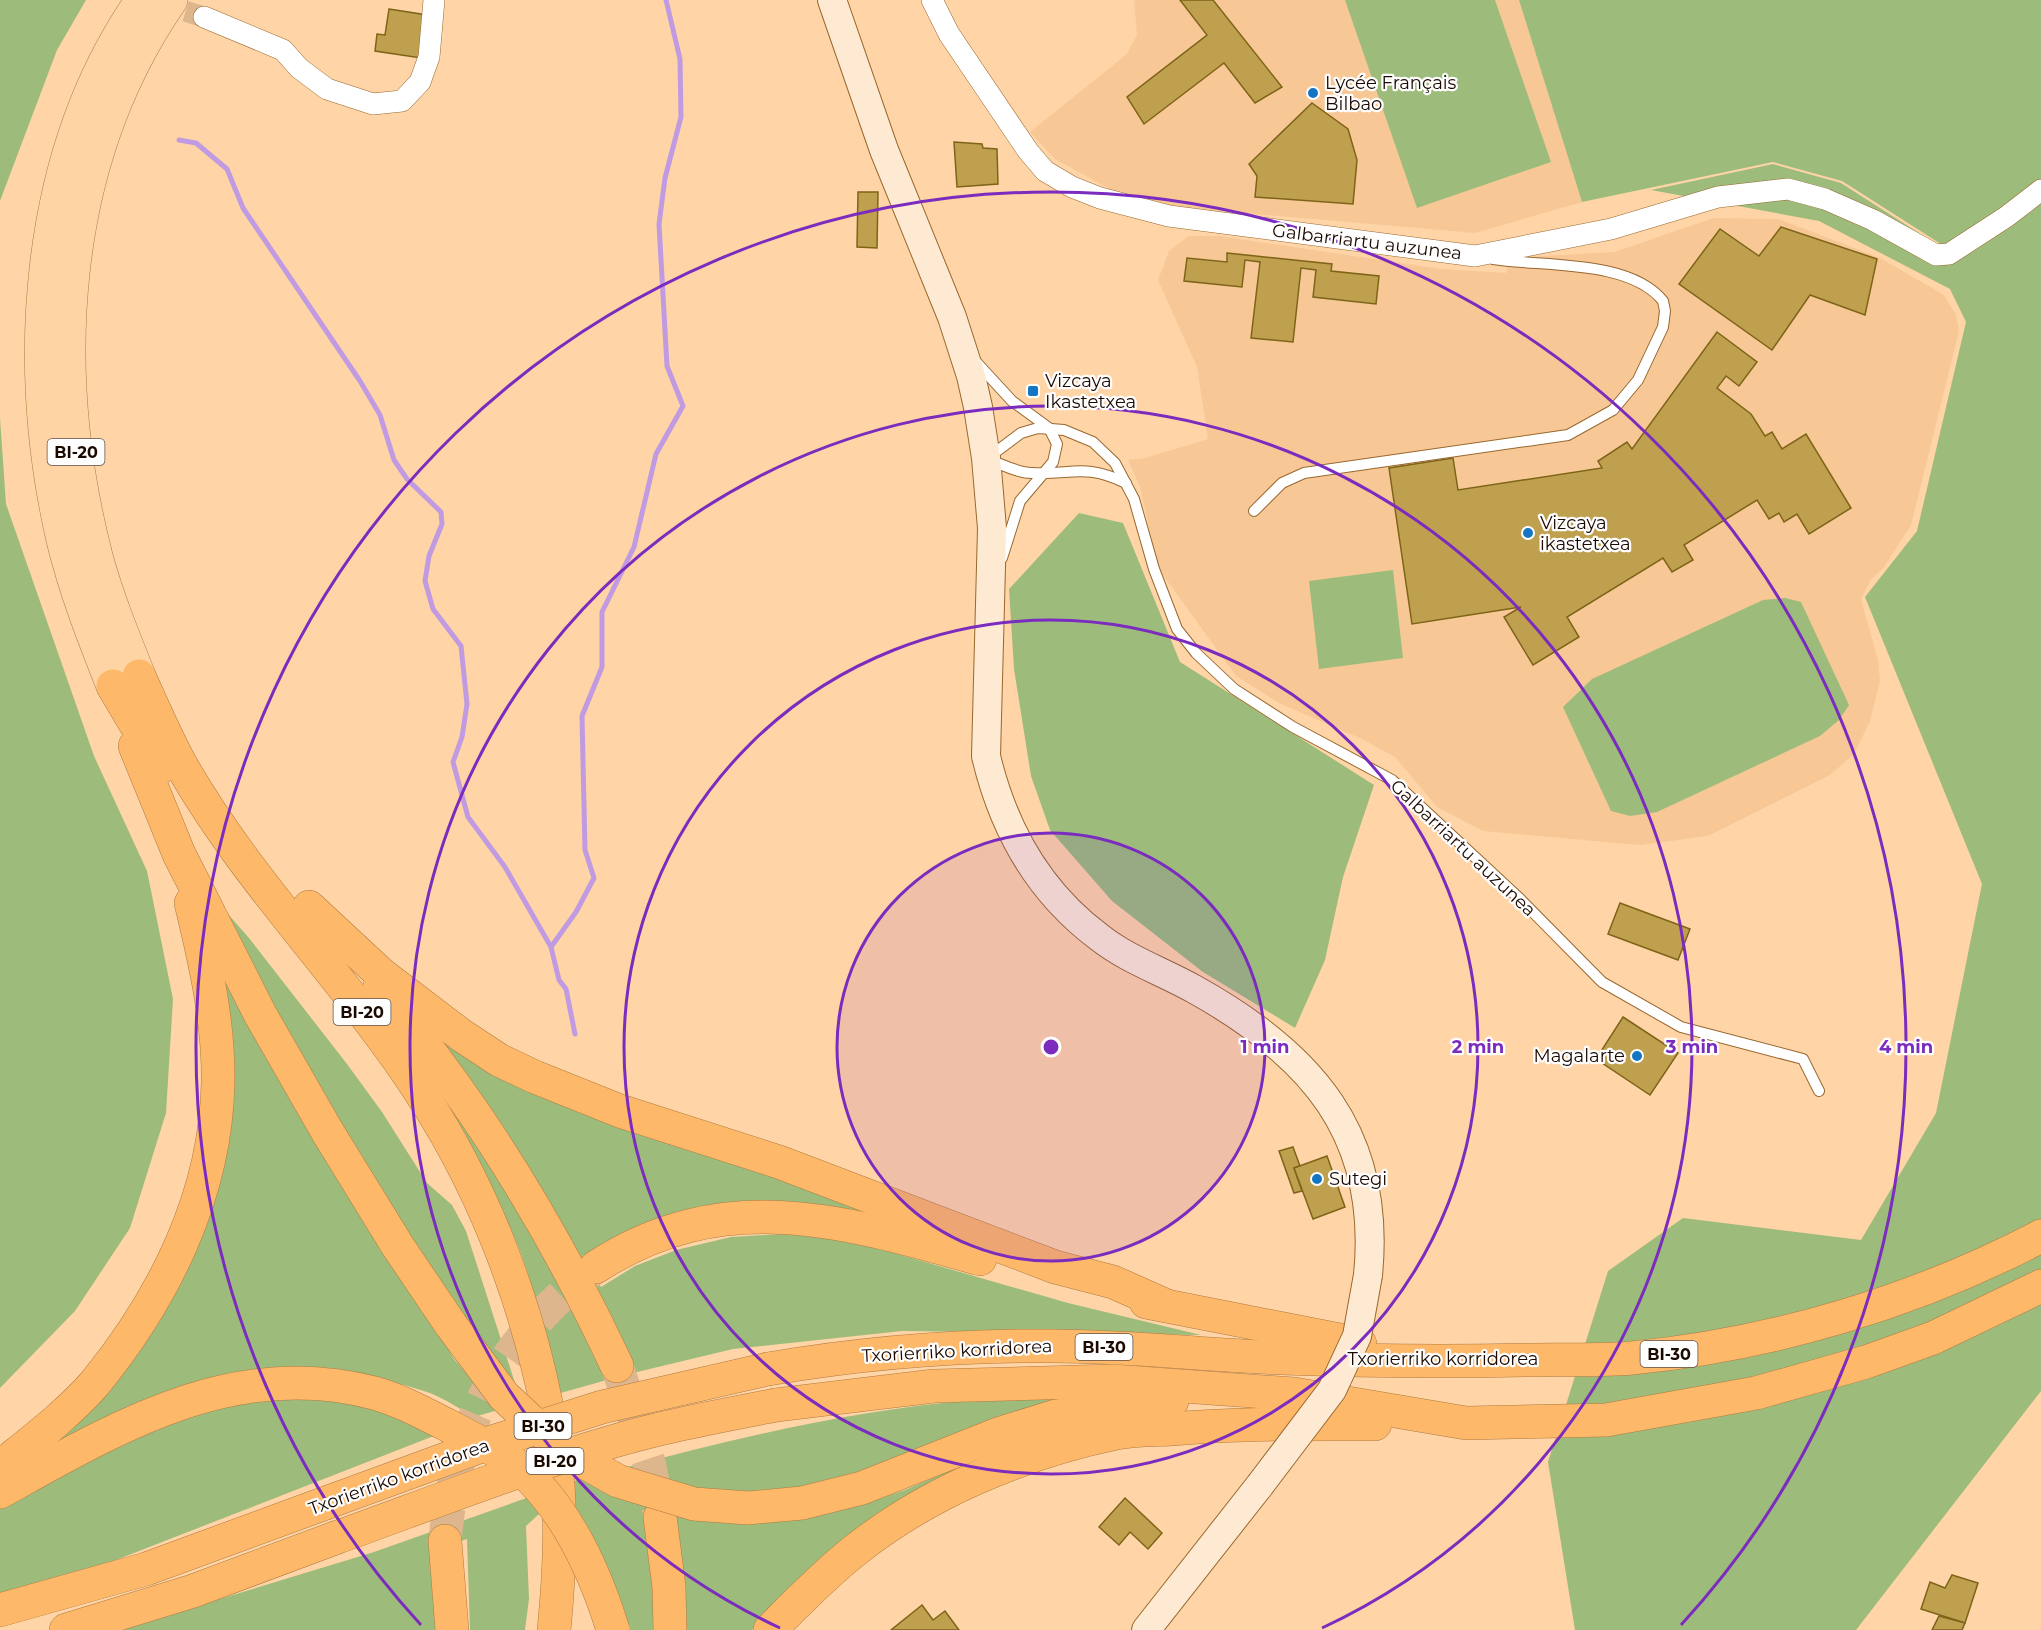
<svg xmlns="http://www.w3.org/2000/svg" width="2041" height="1630" viewBox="0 0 2041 1630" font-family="Montserrat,sans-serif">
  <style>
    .built { fill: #f7c896 }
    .green { fill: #9dbc7b }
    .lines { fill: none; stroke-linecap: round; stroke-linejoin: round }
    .stream { stroke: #c19be1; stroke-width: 5 }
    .building { fill: #bfa04f; stroke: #7e6418; stroke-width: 1.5 }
    .street-tunnel { stroke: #ddb68d; stroke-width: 21; stroke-dasharray: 21 10; stroke-linecap: butt }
    .highway-tunnel { stroke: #ddb68d; stroke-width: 33; stroke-dasharray: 33 16; stroke-linecap: butt }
    .lane-casing { stroke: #98682f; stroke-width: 12 }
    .street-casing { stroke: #98682f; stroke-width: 22 }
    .secondary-casing { stroke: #98682f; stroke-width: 30 }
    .primary-casing { stroke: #ae7b44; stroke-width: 34 }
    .highway-casing { stroke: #ae7b44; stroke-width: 34 }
    .lane { stroke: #fff; stroke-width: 10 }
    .street { stroke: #fff; stroke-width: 21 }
    .secondary { stroke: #feead2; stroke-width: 28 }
    .primary { stroke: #fed4a5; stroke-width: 33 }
    .highway { stroke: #fdb869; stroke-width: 33 }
    .secondary-bridge-casing { stroke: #98682f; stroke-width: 30; stroke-linecap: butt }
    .highway-bridge-casing { stroke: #ae7b44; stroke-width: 34; stroke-linecap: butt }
    .secondary-bridge { stroke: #feead2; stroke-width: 28 }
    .highway-bridge { stroke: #fdb869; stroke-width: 33 }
    .ring { fill: none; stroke: #7b2cbf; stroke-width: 3 }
    .poi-dot { fill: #1476c2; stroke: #fefefe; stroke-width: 2 }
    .labels { text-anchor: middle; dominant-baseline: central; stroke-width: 4.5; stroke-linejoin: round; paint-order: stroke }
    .shield { fill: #fefefe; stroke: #5f524c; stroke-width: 1.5 }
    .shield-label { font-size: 16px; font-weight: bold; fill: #1b0900 }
    .poi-label { font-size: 18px; fill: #1b0900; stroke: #fefefe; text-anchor: start }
    .street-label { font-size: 18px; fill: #1b0900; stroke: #fefefe }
    .centre { fill: #7b2cbf; stroke: #fefefe; stroke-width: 3 }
    .ring-label { font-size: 18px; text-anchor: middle; font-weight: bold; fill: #7b2cbf; stroke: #fefefe; stroke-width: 4.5; stroke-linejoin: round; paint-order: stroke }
  </style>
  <rect width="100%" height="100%" fill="#ffd4a6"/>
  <g class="built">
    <polygon points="1134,0 1519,0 1582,202 1475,233 1164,206 1117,193 1055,159 1030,132 1127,54 1137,35"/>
    <polygon points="1713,218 1779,219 1880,258 1944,295 1956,315 1959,331 1911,525 1884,567 1870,581 1861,599 1878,660 1880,681 1870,721 1854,754 1830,775 1708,836 1640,845 1483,831 1437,807 1395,757 1362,739 1279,703 1236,676 1158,568 1140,487 1128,460 1145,458 1208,439 1197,367 1158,280 1169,251 1189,236 1219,236 1441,269 1506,273 1510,258 1615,252"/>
  </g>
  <g class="green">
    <polygon points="0,0 86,0 57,50 0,201"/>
    <polygon points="1345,0 1495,0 1551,162 1417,208"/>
    <polygon points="1519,0 2041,0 2041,190 1944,246 1842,181 1773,162 1582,202"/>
    <polygon points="1773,164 1841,183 1944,249 2041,193 2041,1391 1856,1630 1575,1630 1548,1462 1608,1271 1683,1218 1861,1240 1936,1113 1982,884 1865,597 1917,531 1966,322 1950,289 1819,221 1651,190"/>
    <polygon points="0,418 6,504 94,756 147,871 173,999 166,1113 130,1228 75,1311 0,1388"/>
    <polygon points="1079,513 1123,523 1180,662 1374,785 1343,877 1325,960 1295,1028 1203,972 1112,901 1050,830 1031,776 1014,669 1009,589"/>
    <polygon points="1393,570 1403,658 1319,669 1309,581"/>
    <polygon points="1785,598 1801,602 1849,705 1839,720 1820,736 1657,812 1630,816 1611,811 1563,707 1592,679 1763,600"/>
    <polygon points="213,897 249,938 347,1064 382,1112 427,1183 452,1205 466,1231 516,1386 478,1341 369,1182"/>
    <path d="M 222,966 L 454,1359 L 498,1410 L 474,1417 C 460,1409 445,1399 430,1393 C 367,1371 275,1361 209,1378 C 149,1394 94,1427 39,1455 L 190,1252 Z"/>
    <polygon points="426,1026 916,1229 623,1236 582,1256 601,1287 635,1266 676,1250 731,1237 781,1234 845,1239 1068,1303 1201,1335 902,1331 733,1349 633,1373 611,1326"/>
    <path d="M 406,1053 L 450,1098 L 509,1180 L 614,1378 L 557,1394 C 545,1343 536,1287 515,1239 C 486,1173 446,1113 406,1053 Z"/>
    <polygon points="339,1395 444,1432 93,1569 0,1593 0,1506 130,1435 223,1400"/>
    <path d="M 1083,1397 L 868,1478 L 773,1497 L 678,1487 L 624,1468 C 739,1437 855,1410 973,1400 C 1009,1397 1046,1398 1083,1397 Z"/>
    <polygon points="1076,1432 772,1606 752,1630 684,1630 672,1509 855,1507 905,1490 999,1449"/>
    <path d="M 586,1477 L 649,1507 L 661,1630 L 623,1630 C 610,1580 597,1533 562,1493 L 526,1526 L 529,1599 L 525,1630 L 470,1630 L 467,1539 L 438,1549 L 437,1630 L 118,1630 L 374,1552 Z"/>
  </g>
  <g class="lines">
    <g class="stream">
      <polyline points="179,140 196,143 227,169 243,208 360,381 380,415 394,460 407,479 441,512 442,524 429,556 425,581 433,609 461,646 467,704 462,737 453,762 468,817 505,867 551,947 559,980 566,989 575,1034"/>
      <polyline points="551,947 576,912 594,878 585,850 582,716 602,667 602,612 634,547 656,454 683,406 667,366 659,224 665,178 681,117 680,59 666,0"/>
    </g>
  </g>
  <g class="building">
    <polygon points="1180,0 1213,0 1282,87 1255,103 1224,63 1144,124 1127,97 1207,35"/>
    <polygon points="389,9 427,15 421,58 375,51 377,34 385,35"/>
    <polygon points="1312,103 1348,129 1357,160 1353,204 1255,197 1257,176 1249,164"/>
    <polygon points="954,142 982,144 983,148 997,149 998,184 957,187"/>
    <polygon points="858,192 878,192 877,248 857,247"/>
    <polygon points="1781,227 1877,259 1865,315 1810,295 1772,350 1679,284 1720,229 1759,256"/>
    <polygon points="1227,253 1332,264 1331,271 1379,276 1376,304 1313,297 1316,270 1301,268 1293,342 1251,338 1260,262 1245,260 1242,287 1184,281 1187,258 1227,262"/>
    <polygon points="1717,332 1757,362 1739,386 1726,376 1717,388 1751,414 1765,436 1772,432 1782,449 1806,434 1851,508 1809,534 1797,514 1784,522 1779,513 1769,519 1757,500 1684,545 1693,560 1672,572 1663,558 1567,617 1579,637 1533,665 1504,617 1521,607 1412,624 1389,468 1453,458 1458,490 1602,468 1598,461 1627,442 1632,449"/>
    <polygon points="1620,903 1690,929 1678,960 1608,934"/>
    <polygon points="1623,1017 1678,1053 1650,1095 1596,1059"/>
    <polygon points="1293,1147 1300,1166 1294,1168 1302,1191 1294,1193 1279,1151"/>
    <polygon points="1327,1156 1345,1207 1313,1219 1294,1168"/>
    <polygon points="1125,1498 1162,1533 1148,1549 1130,1532 1119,1545 1099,1527"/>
    <polygon points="1952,1575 1978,1583 1965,1623 1921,1609 1930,1582 1945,1588"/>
    <polygon points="922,1605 933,1620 945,1611 959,1630 891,1630"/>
    <polygon points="1939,1616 1965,1623 1962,1630 1932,1630"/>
  </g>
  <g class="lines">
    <polyline class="street-tunnel" points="156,2 204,17"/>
    <g class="highway-tunnel">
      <polyline points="617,1366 649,1462 660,1517"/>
      <path d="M 445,1541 C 455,1425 503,1337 596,1267"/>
    </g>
    <g class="lane-casing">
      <g id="lane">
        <polyline points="977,363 1012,401 1049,428 1057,444 1053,462 1020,501 1002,558"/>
        <polyline points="989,457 1021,433 1038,428 1064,430 1093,442 1115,463 1134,499 1154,569 1177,629 1196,653 1234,689 1293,727 1392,780 1520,899 1602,982 1681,1027 1803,1059 1819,1091"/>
        <path d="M 987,459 C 1002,464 1017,473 1032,473 C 1073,475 1084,463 1126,483"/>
        <path d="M 1254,511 L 1282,483 L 1304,473 L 1568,435 L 1613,410 L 1638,380 L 1663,327 L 1665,311 L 1663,301 C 1630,259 1542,267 1493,259"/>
      </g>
    </g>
    <g class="street-casing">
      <g id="street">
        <polyline points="932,0 949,34 1028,151 1045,171 1072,187 1100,198 1169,216 1475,256 1611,229 1718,197 1788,189 1825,199 1873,220 1936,255 1949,254 2006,217 2041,190"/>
        <polyline points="204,17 283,50 299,68 327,89 373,104 402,101 420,82 429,57 434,0"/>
      </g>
    </g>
    <g class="secondary-casing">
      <g id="secondary">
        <path d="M 832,0 L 884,150 L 952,317 L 971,376 L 978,407 L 986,458 L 992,528 L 986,756 C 1003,828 1039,892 1099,937 C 1128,960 1162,971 1194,989 C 1311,1054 1382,1134 1368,1275"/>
        <polyline points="1146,1630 1260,1485"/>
      </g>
    </g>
    <g class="primary-casing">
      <g id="primary">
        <path d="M 139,676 C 123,636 107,597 96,556 C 48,369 59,162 171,0"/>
        <path d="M 113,686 C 94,638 75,590 63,540 C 22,362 35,153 142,0"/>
      </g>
    </g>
    <g class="highway-casing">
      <g id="highway">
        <path d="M 139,676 C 152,705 165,735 180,763 C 247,882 347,979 421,1093 C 490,1199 535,1323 554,1448 C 563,1507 560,1570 554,1630"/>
        <polyline points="113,686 161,767"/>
        <polyline points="135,746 179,854 260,1014 327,1131 397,1245 451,1325"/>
        <polyline points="309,907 381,974 461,1035 499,1060 535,1077 620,1111 779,1162 1055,1267 1113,1282 1167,1306"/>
        <path d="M 379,989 C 476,1102 554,1231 617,1366"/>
        <path d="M 596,1267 C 723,1184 845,1221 980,1259"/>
        <polyline points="1146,1302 1360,1344"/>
        <path d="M 768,1369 C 863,1353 958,1345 1053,1346 C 1129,1346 1205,1355 1281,1358 C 1363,1361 1446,1362 1528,1360 C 1563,1359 1598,1361 1632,1358 C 1774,1344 1915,1302 2041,1236"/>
        <polyline points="776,1405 934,1386 1112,1381 1294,1394 1466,1423 1606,1420 1756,1393 1866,1362 1933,1338 2041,1286"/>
        <path d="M 0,1467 C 32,1441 68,1414 95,1383 C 165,1297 216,1194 218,1082 C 219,1022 205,961 191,903"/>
        <path d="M 0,1492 C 117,1427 234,1356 374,1393 C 400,1400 425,1414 449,1426"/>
        <polyline points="802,1503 862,1488 998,1434 1056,1416 1172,1401"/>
        <polyline points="660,1517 669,1587 670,1630"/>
        <polyline points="445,1541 452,1630"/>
        <polyline points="0,1610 146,1569 323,1504"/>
        <polyline points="66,1630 193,1591 335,1538"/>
        <path d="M 770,1630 C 797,1603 823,1576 853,1552 C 926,1493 1024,1452 1116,1433 C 1134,1430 1153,1430 1171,1429 C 1239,1423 1307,1424 1375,1424"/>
      </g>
    </g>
    <use href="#lane" class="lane"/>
    <use href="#street" class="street"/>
    <use href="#secondary" class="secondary"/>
    <use href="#primary" class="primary"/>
    <use href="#highway" class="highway"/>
    <g class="secondary-bridge-casing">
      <polyline id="secondary-bridge" points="1260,1485 1332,1390 1357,1336 1368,1275"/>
    </g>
    <g class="highway-bridge-casing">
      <g id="highway-bridge">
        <polyline points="451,1325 504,1396 561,1449 618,1481 694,1504 748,1508 802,1503"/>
        <path d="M 449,1426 C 465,1435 482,1443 498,1452 C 558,1490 593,1565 613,1630"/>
        <polyline points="323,1504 495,1441 602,1407 768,1369"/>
        <path d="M 335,1538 C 427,1505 518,1469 611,1442 C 665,1426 720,1416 776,1405"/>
      </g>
    </g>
    <use href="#secondary-bridge" class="secondary-bridge"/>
    <use href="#highway-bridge" class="highway-bridge"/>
  </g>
  <circle cx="1051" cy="1047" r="214" fill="#7b2cbf" fill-opacity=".12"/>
  <g class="ring">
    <circle cx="1051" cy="1047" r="214"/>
    <circle cx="1051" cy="1047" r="427"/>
    <path d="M780 1628A641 641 0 1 1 1322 1628"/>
    <path d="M421 1625A855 855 0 1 1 1681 1625"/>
  </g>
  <g class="poi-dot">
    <circle cx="1313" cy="93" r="6"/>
    <rect x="1027" y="385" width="12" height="12" rx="3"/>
    <circle cx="1528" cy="533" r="6"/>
    <circle cx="1637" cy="1056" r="6"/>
    <circle cx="1317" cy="1179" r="6"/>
  </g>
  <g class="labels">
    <g class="shield">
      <rect x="47.5" y="439" width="57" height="26" rx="4.5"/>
      <rect x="333.5" y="999" width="57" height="26" rx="4.5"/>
      <rect x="1075.5" y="1334" width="57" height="26" rx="4.5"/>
      <rect x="1640.5" y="1341" width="57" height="26" rx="4.5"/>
      <rect x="514.5" y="1413" width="57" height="26" rx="4.5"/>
      <rect x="526.5" y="1448" width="57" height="26" rx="4.5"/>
    </g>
    <g class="shield-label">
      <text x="76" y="452">BI-20</text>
      <text x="362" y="1012">BI-20</text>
      <text x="1104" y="1347">BI-30</text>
      <text x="1669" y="1354">BI-30</text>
      <text x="543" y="1426">BI-30</text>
      <text x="555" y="1461">BI-20</text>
    </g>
    <g class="poi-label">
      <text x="1325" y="83">Lycée Français<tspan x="1325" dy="21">Bilbao</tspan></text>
      <text x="1045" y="381">Vizcaya<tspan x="1045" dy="21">Ikastetxea</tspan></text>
      <text x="1540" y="523">Vizcaya<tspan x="1540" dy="21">ikastetxea</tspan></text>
      <text x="1625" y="1056" text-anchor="end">Magalarte</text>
      <text x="1329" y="1179">Sutegi</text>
    </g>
    <g class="street-label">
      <text transform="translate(1367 242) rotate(7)">Galbarriartu auzunea</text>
      <text transform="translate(1463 848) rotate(43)">Galbarriartu auzunea</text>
      <text transform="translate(957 1351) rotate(-3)">Txorierriko korridorea</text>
      <text x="1443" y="1359">Txorierriko korridorea</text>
      <text transform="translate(399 1477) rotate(-20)">Txorierriko korridorea</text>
    </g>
  </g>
  <circle cx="1051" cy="1047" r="9" class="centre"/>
  <g class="ring-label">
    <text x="1265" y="1053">1 min</text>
    <text x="1478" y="1053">2 min</text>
    <text x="1692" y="1053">3 min</text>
    <text x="1906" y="1053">4 min</text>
  </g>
</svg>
